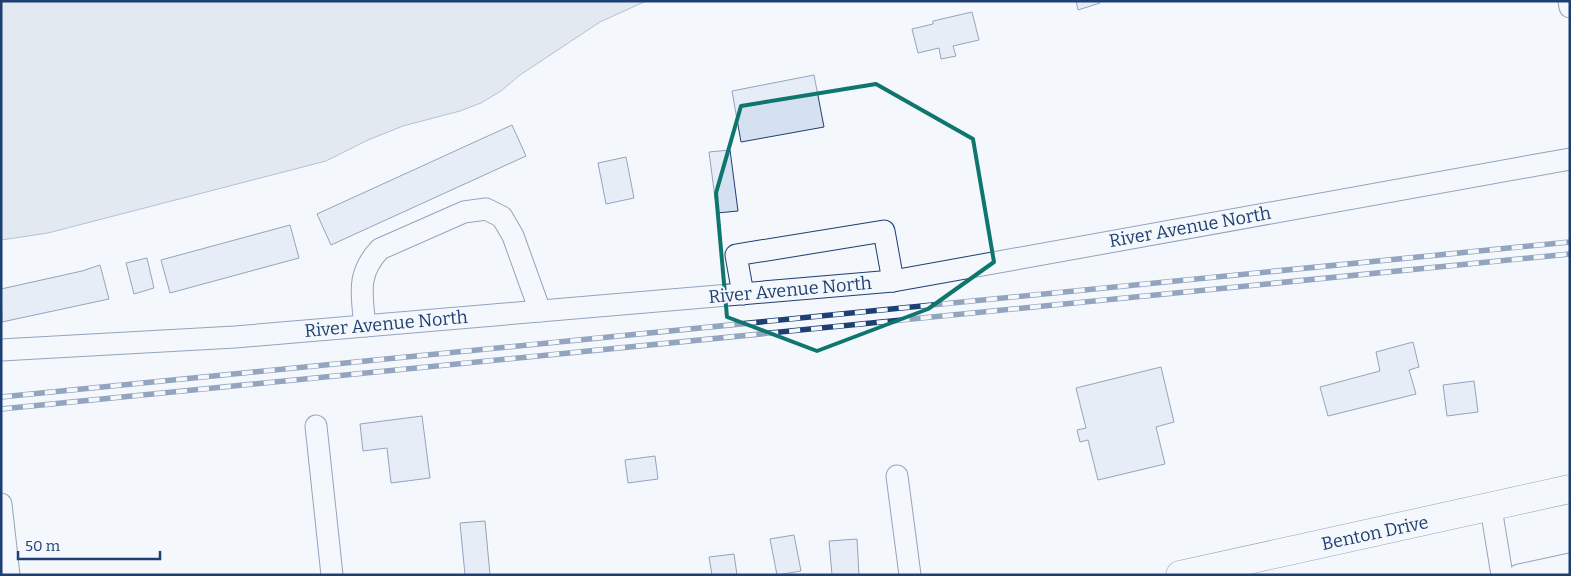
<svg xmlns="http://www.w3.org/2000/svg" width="1571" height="576" viewBox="0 0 1571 576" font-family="Bitter,serif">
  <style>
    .water { fill: #cfd7e4; stroke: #687fa3 }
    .building { fill: #d5e0f0; stroke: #1d3f73 }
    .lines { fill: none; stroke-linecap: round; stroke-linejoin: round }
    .minor-casing { stroke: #1d3f73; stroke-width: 23 }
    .major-casing { stroke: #1d3f73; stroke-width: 29 }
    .minor { stroke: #f4f7fb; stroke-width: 21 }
    .major { stroke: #f4f7fb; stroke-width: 28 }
    .rail-casing { stroke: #1d3f73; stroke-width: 5.5 }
    .rail { stroke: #f4f7fb; stroke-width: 4; stroke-dasharray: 11; stroke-linecap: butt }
    .marked { fill: none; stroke: #0f766e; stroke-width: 4; stroke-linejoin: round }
    .labels { text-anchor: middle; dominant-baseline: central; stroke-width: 4; stroke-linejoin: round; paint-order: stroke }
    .street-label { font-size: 18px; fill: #1d3f73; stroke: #f4f7fb }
  </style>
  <rect width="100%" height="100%" fill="#f4f7fb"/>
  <polygon class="water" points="1,1 646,1 600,22 520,75 501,91 481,103 460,111 403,126 368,140 326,161 48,233 1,240"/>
  <g class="building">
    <polygon points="1076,1 1099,1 1100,3 1078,10"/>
    <polygon points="972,12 979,40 953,46 956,56 941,59 939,48 918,53 912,29 933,24 933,21"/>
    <polygon points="814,75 824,127 741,142 732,91"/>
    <polygon points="512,125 526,156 331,245 317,214"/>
    <polygon points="730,150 738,211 717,213 709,152"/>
    <polygon points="626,157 634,198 606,204 598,163"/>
    <polygon points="290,225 299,258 170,293 161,260"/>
    <polygon points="147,258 154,288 134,294 126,263"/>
    <polygon points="100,265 109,299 2,322 1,289 82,271"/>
    <polygon points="1413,342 1419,367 1409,370 1416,394 1328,416 1320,387 1380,371 1376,352"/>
    <polygon points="1161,367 1174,422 1156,427 1165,464 1098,480 1088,440 1080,442 1077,430 1086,428 1076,388"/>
    <polygon points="1474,381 1478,412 1447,416 1443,385"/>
    <polygon points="422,416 430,478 391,483 387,448 363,451 360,424"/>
    <polygon points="655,456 658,479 628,483 625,460"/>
    <polygon points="485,521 490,575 465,575 460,523"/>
    <polygon points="794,535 801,571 777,575 770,539"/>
    <polygon points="857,539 859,575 832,575 829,541"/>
    <polygon points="734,554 737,575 712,575 709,557"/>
  </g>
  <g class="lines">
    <g class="minor-casing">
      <g id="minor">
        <polyline points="1569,1 1570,7"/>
        <polyline points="743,294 736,255 884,231 893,281"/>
        <path d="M 365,326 C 362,295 356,274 380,249 L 464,212 L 486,209 L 502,217 L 513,236 L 540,311"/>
        <polyline points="1,350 235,337 893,281 1570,159"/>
        <polyline points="316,426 332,575"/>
        <polyline points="897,476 910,575"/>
        <polyline points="1,504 9,575"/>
        <polyline points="1491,508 1502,575"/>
        <polyline points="1519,575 1570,564"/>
      </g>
    </g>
    <g class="major-casing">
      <polyline id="major" points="1180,575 1570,489"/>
    </g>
    <use href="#minor" class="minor"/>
    <use href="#major" class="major"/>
    <g class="rail-casing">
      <g id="rail">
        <polyline points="1,397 1570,242"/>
        <polyline points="1,409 1570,254"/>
      </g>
    </g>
    <use href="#rail" class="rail"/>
  </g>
  <path d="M0 0H1571V576H0ZM 876,84 L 973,139 L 994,262 L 928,309 L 817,351 L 727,317 L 716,193 L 741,106 Z" fill="#f4f7fb" fill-opacity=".55" fill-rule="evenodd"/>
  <path class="marked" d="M 876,84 L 973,139 L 994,262 L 928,309 L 817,351 L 727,317 L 716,193 L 741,106 Z"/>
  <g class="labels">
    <g class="street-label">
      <text transform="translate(1190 227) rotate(-10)">River Avenue North</text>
      <text transform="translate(790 290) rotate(-5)">River Avenue North</text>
      <text transform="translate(386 324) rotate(-5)">River Avenue North</text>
      <text transform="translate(1375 533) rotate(-12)">Benton Drive</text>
    </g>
  </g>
  <rect width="1571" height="576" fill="none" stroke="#1d3f73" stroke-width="5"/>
  <path d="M18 551v8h142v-8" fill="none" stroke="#1d3f73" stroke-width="2.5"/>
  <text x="25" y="551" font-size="15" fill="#1d3f73" stroke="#f4f7fb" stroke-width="4" paint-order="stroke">50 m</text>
</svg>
